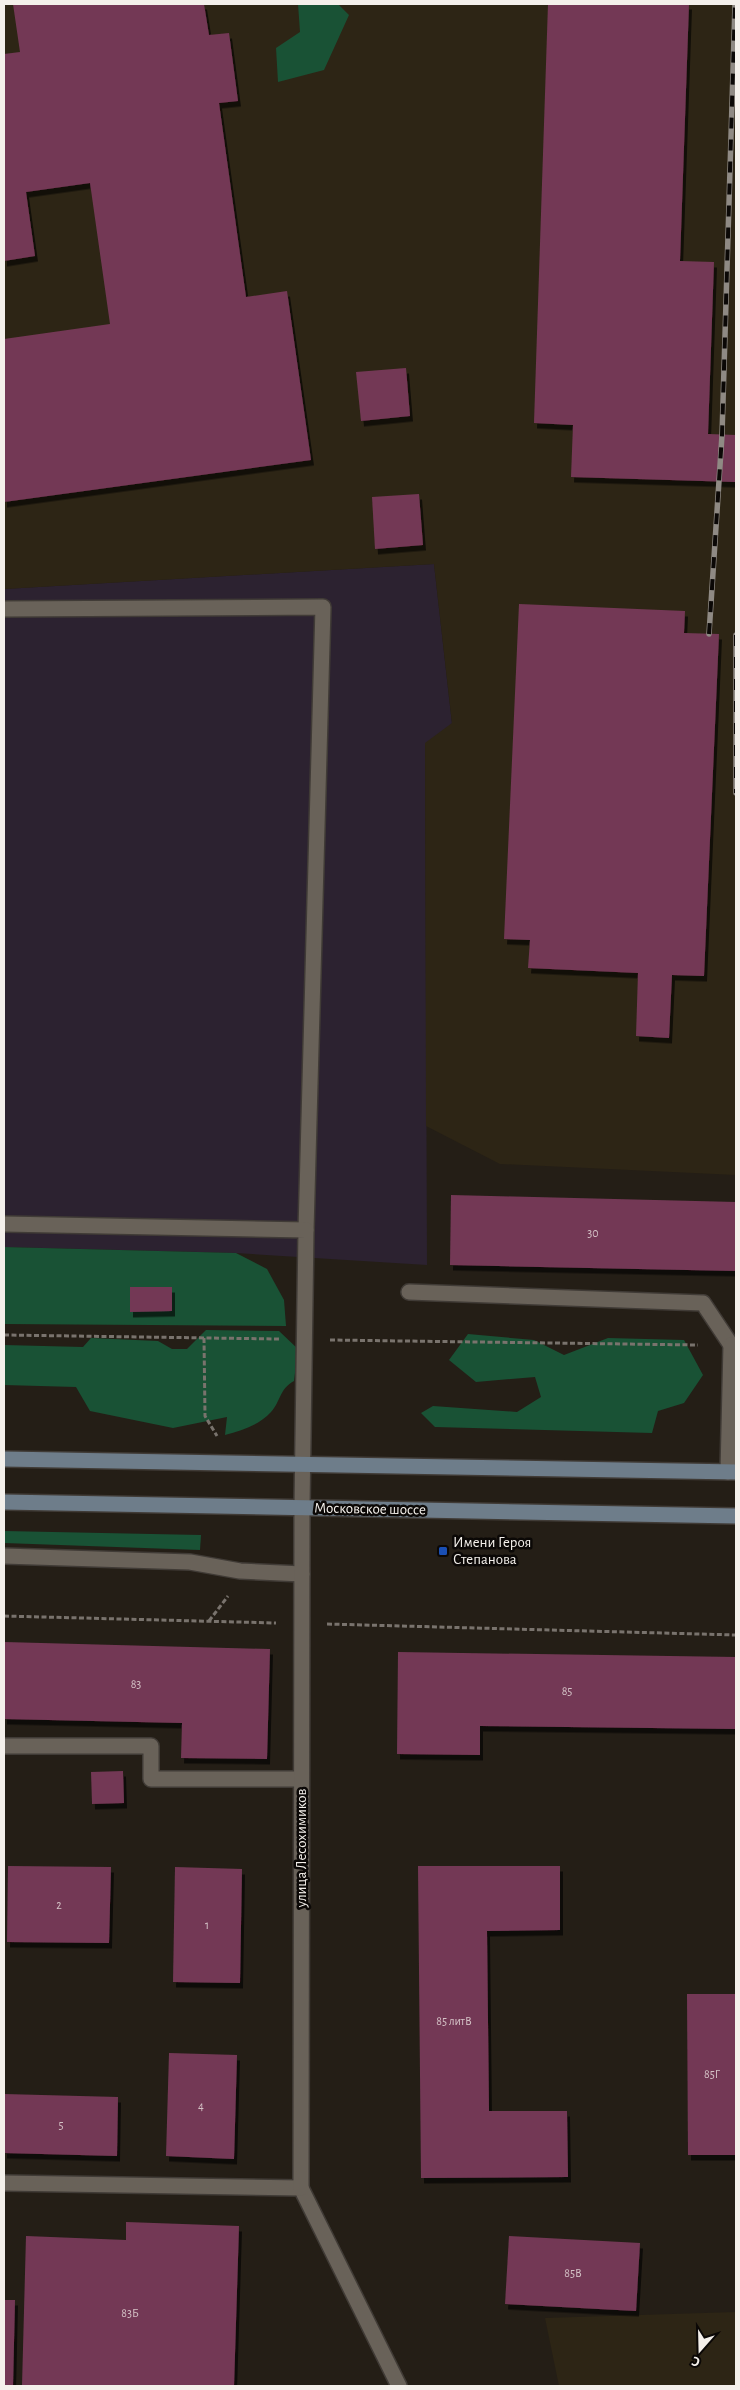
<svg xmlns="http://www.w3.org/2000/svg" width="740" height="2390" viewBox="0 0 740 2390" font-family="'Alegreya Sans',sans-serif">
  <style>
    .commercial { fill: #2c2230 }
    .industrial { fill: #2d2515 }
    .green { fill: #195235 }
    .building { fill: #733855; filter: url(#shadow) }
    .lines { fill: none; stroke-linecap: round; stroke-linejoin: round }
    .lane-casing { stroke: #403b36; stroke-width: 18 }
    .street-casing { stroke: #403b36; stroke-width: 18 }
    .secondary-casing { stroke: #403b36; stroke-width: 18 }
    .path { stroke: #79736d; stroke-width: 3; stroke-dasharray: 5 2.5; stroke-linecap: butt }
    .lane { stroke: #696259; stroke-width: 15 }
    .street { stroke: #696259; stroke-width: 15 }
    .secondary { stroke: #6e7d8a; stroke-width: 15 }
    .rail-casing { stroke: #8f8a84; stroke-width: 5.5 }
    .rail { stroke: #0b0806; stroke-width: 4; stroke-dasharray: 11; stroke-linecap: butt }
    .transit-dot { fill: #1a4fb4; stroke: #0b0806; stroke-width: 2 }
    .labels { text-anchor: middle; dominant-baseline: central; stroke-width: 5; stroke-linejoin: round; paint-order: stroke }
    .number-label { font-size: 12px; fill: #d4c2c6 }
    .street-label { font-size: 15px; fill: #f4f0eb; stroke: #0b0806 }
    .poi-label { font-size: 15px; fill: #f4f0eb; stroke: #0b0806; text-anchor: start }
  </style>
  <defs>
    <filter id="shadow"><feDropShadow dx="3" dy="5.5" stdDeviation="0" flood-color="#0009"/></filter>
  </defs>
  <rect width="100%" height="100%" fill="#241e16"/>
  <polygon class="commercial" points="434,564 452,724 425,744 427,1265 236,1253 4,1247 4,589"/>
  <g class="industrial">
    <polygon points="4,4 736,4 736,1175 500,1164 426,1126 425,743 452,723 434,564 4,589"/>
    <polygon points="736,2312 736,2386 559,2386 545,2318"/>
  </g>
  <g class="green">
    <polygon points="298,4 338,4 349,15 324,70 278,82 276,48 300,32"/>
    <polygon points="4,1247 236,1253 267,1269 284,1300 286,1326 4,1324"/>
    <path d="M 206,1330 L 279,1331 L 298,1349 L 294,1381 C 279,1389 281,1401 271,1412 C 258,1426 242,1430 225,1435 L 227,1417 L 173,1428 L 90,1411 L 76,1387 L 4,1385 L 4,1345 L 83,1347 L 91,1338 L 158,1341 L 172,1349 L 187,1349 Z"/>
    <polygon points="468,1334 534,1340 564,1355 608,1338 684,1340 703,1375 684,1403 658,1411 652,1433 435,1427 421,1413 433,1406 517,1412 541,1397 535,1377 476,1382 449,1360"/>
    <polygon points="4,1531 201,1535 200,1550 4,1543"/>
  </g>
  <g class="building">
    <polygon points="13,4 204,4 209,35 229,33 238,101 219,103 246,297 287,291 311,460 4,502 4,339 110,324 90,183 26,192 35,256 4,261 4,54 20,52"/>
    <polygon points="548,4 689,4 680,261 714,262 708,434 736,435 735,482 571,477 573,425 534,423"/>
    <polygon points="406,368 410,416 361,421 356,372"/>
    <polygon points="419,494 423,545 375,549 372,497"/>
    <polygon points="519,604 685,611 684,633 719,634 704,976 672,975 669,1038 636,1036 638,973 528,968 530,940 504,939"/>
    <polygon points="451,1195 736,1202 736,1271 450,1265"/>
    <polygon points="130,1287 172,1287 172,1311 130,1312"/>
    <polygon points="4,1642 270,1649 267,1759 181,1758 182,1723 4,1719"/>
    <polygon points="398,1652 736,1657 736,1729 480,1726 480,1755 397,1754"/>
    <polygon points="123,1771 124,1803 92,1804 91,1772"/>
    <polygon points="8,1866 111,1867 109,1943 7,1942"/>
    <polygon points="418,1866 560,1866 560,1930 487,1931 489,2111 567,2111 568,2177 421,2178"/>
    <polygon points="175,1867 242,1869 240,1983 173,1982"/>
    <polygon points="687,1994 736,1994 736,2155 688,2155"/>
    <polygon points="169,2053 237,2055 234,2159 166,2156"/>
    <polygon points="4,2094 118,2097 117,2156 4,2153"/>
    <polygon points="126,2222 239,2226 234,2386 22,2386 26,2236 126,2240"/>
    <polygon points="509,2236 640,2243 636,2311 505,2304"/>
    <polygon points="4,2300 15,2300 13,2386 4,2386"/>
  </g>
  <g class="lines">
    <g class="lane-casing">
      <g id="lane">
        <polyline points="4,609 323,607 306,1230"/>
        <polyline points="4,1224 306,1230 302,1507"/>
        <polyline points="409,1292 703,1303 731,1345 736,1345"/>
        <polyline points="728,1472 731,1345"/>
        <polyline points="4,1556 190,1562 240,1571 302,1574"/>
        <polyline points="4,1746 151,1746 151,1779 301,1779"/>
        <polyline points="4,2183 301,2188 399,2386"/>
      </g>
    </g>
    <g class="street-casing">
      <polyline id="street" points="301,2188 302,1507"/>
    </g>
    <g class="secondary-casing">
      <g id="secondary">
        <polyline points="4,1459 736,1472"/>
        <polyline points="4,1502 736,1516"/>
      </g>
    </g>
    <g class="path">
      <polyline points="4,1335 279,1339"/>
      <polyline points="204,1338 205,1416 217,1436"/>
      <polyline points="330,1340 698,1345"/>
      <polyline points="4,1616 276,1623"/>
      <polyline points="209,1621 228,1596"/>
      <polyline points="327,1624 736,1635"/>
    </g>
    <use href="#lane" class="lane"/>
    <use href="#street" class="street"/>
    <use href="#secondary" class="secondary"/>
    <g class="rail-casing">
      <g id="rail">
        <polyline points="709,634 722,435 735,4"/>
        <polyline points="736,635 736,793"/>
      </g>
    </g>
    <use href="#rail" class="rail"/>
  </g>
  <rect class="transit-dot" x="438" y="1546" width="10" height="10" rx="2.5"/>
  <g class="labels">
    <g class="number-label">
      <text x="593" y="1233">30</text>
      <text x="136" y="1684">83</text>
      <text x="567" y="1691">85</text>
      <text x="59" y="1905">2</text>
      <text x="207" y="1925">1</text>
      <text x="454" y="2021">85 литВ</text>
      <text x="712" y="2074">85Г</text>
      <text x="201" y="2106">4</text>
      <text x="61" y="2125">5</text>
      <text x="573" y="2273">85В</text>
      <text x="130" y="2313">83Б</text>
    </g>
    <g class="street-label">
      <text transform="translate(370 1509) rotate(1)">Московское шоссе</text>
      <text transform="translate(301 1848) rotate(-90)">улица Лесохимиков</text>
    </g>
    <g class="poi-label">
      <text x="453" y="1542">Имени Героя<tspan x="453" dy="17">Степанова</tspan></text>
    </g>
  </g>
  <rect width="740" height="2390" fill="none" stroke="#f4f0eb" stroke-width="10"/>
  <g transform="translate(700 2350) rotate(200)" stroke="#0b0806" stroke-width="4" paint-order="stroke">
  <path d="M0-4L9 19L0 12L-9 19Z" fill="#f4f0eb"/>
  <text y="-8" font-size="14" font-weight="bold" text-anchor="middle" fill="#f4f0eb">С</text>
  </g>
</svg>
